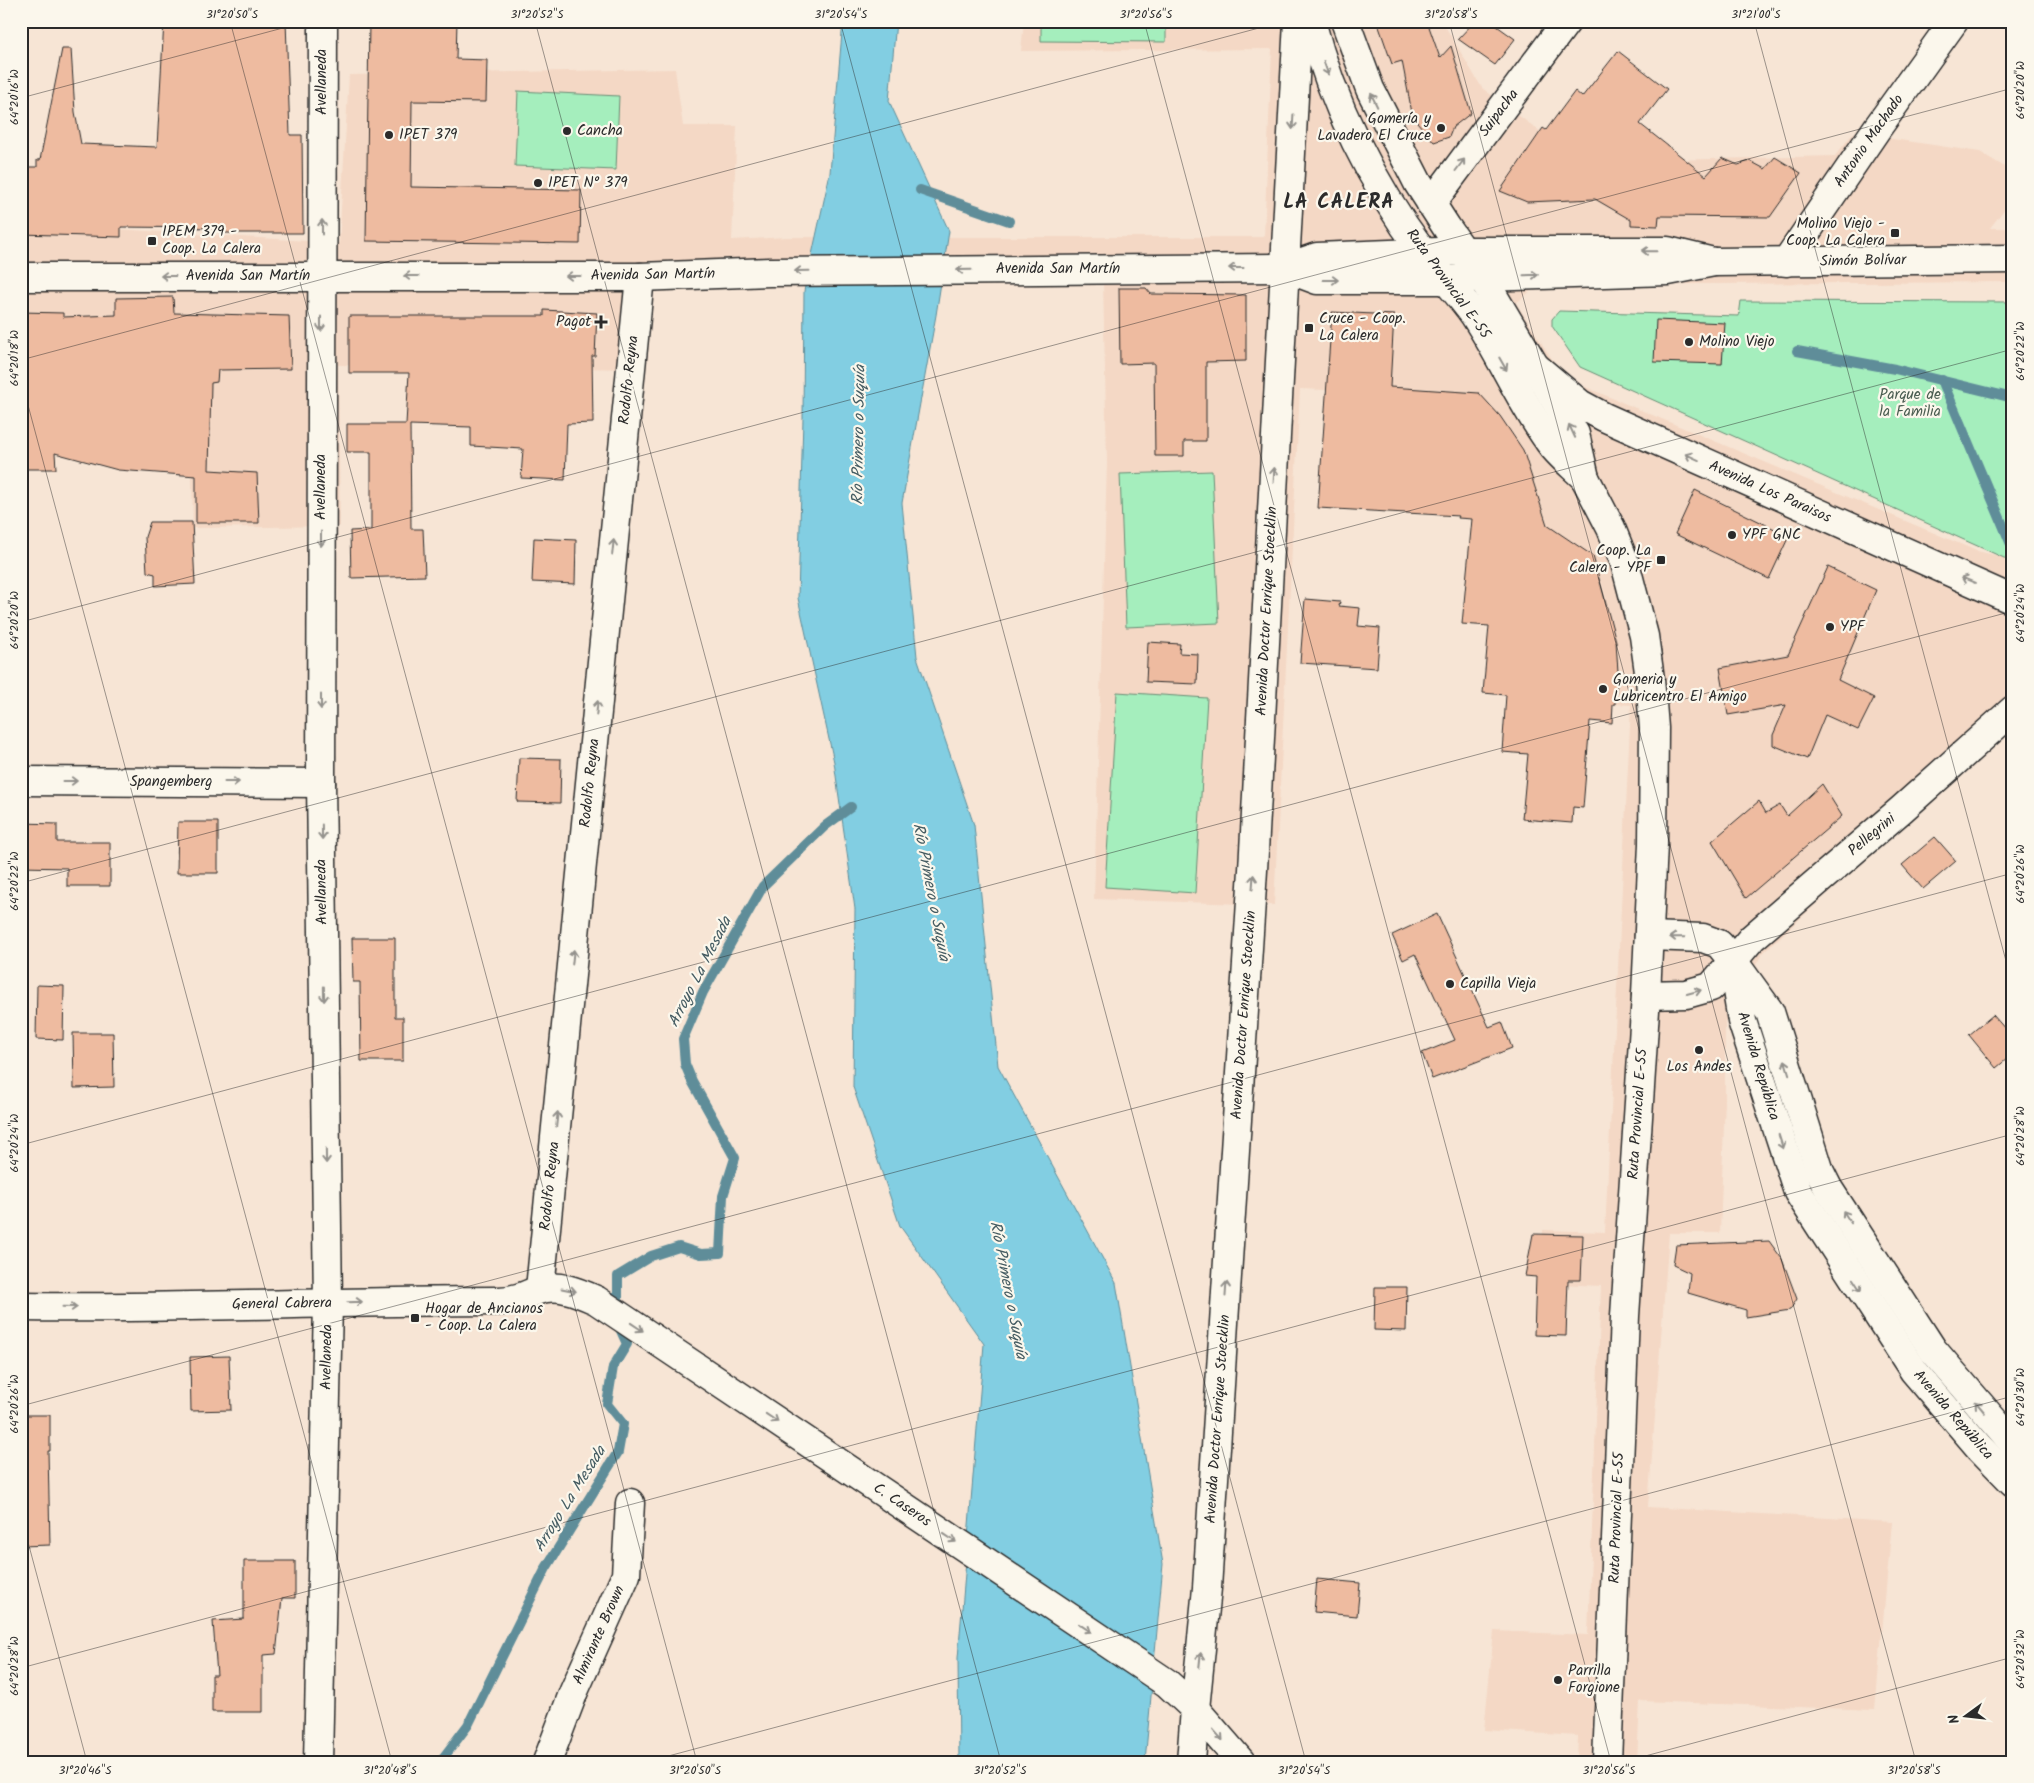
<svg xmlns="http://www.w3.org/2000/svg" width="2034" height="1783" viewBox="0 0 2034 1783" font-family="Kalam,sans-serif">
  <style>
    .built { fill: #f4d8c5 }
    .green { fill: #a5eebd; stroke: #688c74 }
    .water { fill: #82cee2; stroke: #5f8d99 }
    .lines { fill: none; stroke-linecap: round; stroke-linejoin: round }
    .stream { stroke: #5f8d99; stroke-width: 10 }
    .building { fill: #eebba0; stroke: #2b2b2b }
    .street-casing { stroke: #2b2b2b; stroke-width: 31 }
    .secondary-casing { stroke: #2b2b2b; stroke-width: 31 }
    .primary-casing { stroke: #2b2b2b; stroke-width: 31 }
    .street { stroke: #fbf7ec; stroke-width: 28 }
    .secondary { stroke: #fbf7ec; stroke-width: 28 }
    .primary { stroke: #fbf7ec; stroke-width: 28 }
    .oneway { stroke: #93918c }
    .ticks { fill: none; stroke: #2b2b2b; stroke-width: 1; stroke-opacity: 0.45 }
    .poi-dot { fill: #2b2b2b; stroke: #fbf7ec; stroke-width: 2 }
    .labels { text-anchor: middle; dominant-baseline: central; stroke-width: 4.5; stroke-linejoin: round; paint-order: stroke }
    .street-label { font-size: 15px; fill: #2b2b2b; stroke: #fbf7ec }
    .poi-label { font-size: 15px; fill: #2b2b2b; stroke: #fbf7ec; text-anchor: start }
    .park-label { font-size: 15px; fill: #4a5c50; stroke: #fbf7ec }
    .water-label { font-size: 16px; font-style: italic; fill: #455c62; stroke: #fbf7ec }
    .district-label { font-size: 20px; font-weight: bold; letter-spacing: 1px; fill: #2b2b2b; stroke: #fbf7ec }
    .neatline { fill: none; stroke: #2b2b2b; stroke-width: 2 }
    .ticks-label { font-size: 12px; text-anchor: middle; fill: #2b2b2b }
  </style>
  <rect width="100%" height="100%" fill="#f7e5d5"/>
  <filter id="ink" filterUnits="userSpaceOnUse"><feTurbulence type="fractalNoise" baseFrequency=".02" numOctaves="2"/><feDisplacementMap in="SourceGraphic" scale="10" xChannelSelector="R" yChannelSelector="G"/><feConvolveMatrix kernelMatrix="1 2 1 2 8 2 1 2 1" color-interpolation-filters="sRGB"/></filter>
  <g filter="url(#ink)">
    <polygon class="built" points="1024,21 1442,21 1482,88 1581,162 1835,156 1853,133 1980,152 2013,172 2013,198 1990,228 2013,228 2013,282 1538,285 1516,303 1564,378 1977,551 2013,559 2013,720 1762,954 1725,1022 1725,1098 1720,1233 1669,1233 1648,1507 1892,1522 1875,1710 1640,1701 1637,1762 1577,1762 1578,1736 1484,1730 1494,1631 1588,1635 1601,1286 1539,1283 1543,1230 1605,1232 1631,705 1560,701 1433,394 1300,389 1274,905 1094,899 1107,463 1103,281 654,286 645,369 338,365 340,526 193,528 192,475 21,367 21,223 339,243 349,75 675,69 683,126 737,126 732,240 787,237 1264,237 1272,49 1021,51"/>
    <g class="green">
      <polygon points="1041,21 1166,21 1166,42 1041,41"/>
      <polygon points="518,91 619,96 616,170 515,166"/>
      <polygon points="1741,301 2013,302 2013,562 1580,367 1552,326 1552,319 1559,311 1739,316"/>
      <polygon points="1212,471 1219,623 1126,627 1120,474"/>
      <polygon points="1117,692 1207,698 1195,893 1105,887"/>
    </g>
    <polygon class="water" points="843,21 896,21 889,101 949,231 936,315 902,503 917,657 974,825 998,1066 1116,1283 1163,1564 1145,1762 959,1762 958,1658 984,1344 900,1226 853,1087 855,909 834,762 798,598 803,419 804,291 830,173"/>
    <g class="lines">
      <g class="stream">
        <polyline points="920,190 1009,221"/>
        <polyline points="1797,351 1895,369 2013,398"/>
        <polyline points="1942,380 2013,549"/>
        <polyline points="440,1762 468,1725 546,1568 618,1452 623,1424 607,1404 613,1367 627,1344 618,1324 618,1276 651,1256 679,1247 701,1254 720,1253 723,1196 735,1158 692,1081 685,1064 683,1039 703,992 763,886 825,826 851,807"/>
      </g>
    </g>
    <g class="building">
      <polygon points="164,21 286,21 290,135 302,135 303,233 220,233 220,228 121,227 121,237 21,234 21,167 37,167 37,160 40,160 62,49 71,49 75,112 81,144 157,147"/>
      <polygon points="369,21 457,21 456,59 487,60 486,102 412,101 411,187 581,190 580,244 366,241"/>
      <polygon points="1377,21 1427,21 1440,58 1451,46 1471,113 1453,127 1449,137 1434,142 1417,122 1412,113 1402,61 1392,64"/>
      <polygon points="1475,21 1490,21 1515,39 1495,65 1458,39"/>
      <polygon points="1618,51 1667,89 1640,124 1706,176 1722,158 1738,165 1750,161 1765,169 1775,157 1801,173 1770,217 1659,216 1658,226 1631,225 1631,220 1595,199 1527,202 1500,191 1543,128 1546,130 1575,91 1582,97"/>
      <polygon points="1119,288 1146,288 1151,294 1246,295 1246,361 1206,362 1206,441 1184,441 1184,456 1155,456 1154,363 1120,364"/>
      <polygon points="173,297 174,313 289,316 291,369 218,370 217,382 211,383 209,470 257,473 259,523 196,523 196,476 118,470 55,453 56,469 21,469 21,312 63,313 63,317 116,315 116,298"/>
      <polygon points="544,310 597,313 595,356 592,356 593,423 567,424 565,480 521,478 523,449 471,446 471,427 410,425 411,529 423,529 425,576 351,578 350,531 371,530 371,452 347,452 347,424 406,424 409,373 349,373 349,316 544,316"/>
      <polygon points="1332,312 1394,315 1390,387 1479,393 1500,416 1523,450 1547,525 1593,556 1616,641 1618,672 1615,704 1613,704 1612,723 1590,721 1583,808 1573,807 1572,823 1522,819 1528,754 1502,752 1506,695 1483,693 1489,626 1462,624 1472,519 1458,518 1459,516 1318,508"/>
      <polygon points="1656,320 1725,323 1722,364 1654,362"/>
      <polygon points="1695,490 1789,536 1769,579 1675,534"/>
      <polygon points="150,522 192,522 195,584 155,586 155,574 147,572 145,537"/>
      <polygon points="534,538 576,540 575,584 532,582"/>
      <polygon points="1828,567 1876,590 1838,680 1874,698 1858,730 1825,715 1807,759 1773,745 1773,735 1786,705 1728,715 1720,668 1788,655"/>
      <polygon points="1305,599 1340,602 1339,606 1360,608 1358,626 1380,628 1377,668 1300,663"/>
      <polygon points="1148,642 1180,644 1179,653 1198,654 1197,684 1146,682"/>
      <polygon points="519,758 561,759 560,803 517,802"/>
      <polygon points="1822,784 1842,816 1746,898 1712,841 1759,801 1766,813 1780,805 1787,816"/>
      <polygon points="178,822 218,822 218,873 177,873"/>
      <polygon points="21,823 57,824 57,842 110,842 110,886 67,886 67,868 21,867"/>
      <polygon points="1935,837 1956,861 1923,889 1902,865"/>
      <polygon points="1437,914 1489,1027 1502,1022 1512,1048 1432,1079 1422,1053 1455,1040 1415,954 1403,960 1392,935"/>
      <polygon points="352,938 395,938 395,1017 403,1017 403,1061 361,1061 360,982 353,982"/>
      <polygon points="37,985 64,986 63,1040 36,1039"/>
      <polygon points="1993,1015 2013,1038 2013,1054 1996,1068 1969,1035"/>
      <polygon points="73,1033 113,1033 114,1087 74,1088"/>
      <polygon points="1533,1234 1583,1235 1581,1280 1568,1280 1566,1336 1534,1335 1536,1277 1525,1276"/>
      <polygon points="1769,1241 1782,1259 1797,1299 1790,1310 1746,1317 1746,1310 1688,1293 1690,1273 1673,1265 1676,1245"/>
      <polygon points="1375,1287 1407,1287 1406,1331 1374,1330"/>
      <polygon points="229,1356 231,1410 191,1411 190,1357"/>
      <polygon points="21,1415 50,1415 50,1451 48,1451 50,1545 21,1546"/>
      <polygon points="244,1561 295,1561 295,1598 282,1598 276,1654 263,1655 263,1712 212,1712 212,1675 217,1675 213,1621 244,1619"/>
      <polygon points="1317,1579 1360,1583 1357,1616 1314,1612"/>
    </g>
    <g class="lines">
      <g class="street-casing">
        <g id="street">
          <polyline points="1431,204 1567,21"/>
          <polyline points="1786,262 1878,127 1954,21"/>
          <polyline points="21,781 321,783"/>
          <polyline points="1732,960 1742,1021 1798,1192 1914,1371 1979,1447 2013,1482"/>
          <polyline points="1736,965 1770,1012 1820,1172 1828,1188 1933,1350 2013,1443"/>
          <polyline points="540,1289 640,277"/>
          <polyline points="318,1762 328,1303 321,783 323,21"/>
          <polyline points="547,1762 574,1691 626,1575 630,1503"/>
          <polyline points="1191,1762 1195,1709"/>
        </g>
      </g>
      <g class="secondary-casing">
        <g id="secondary">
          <polyline points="1285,268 1317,280 1447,280 1482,277 1668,271 1714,262 2013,259"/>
          <polyline points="21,277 640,277 770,272 1285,268 1317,257 1463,251 1668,251 1714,262"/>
          <polyline points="1537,368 1580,404 1604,417 2013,600"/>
          <polyline points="1649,936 1703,938 1719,944 1732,960"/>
          <polyline points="1646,995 1686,994 1711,987 1752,938 1902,809 2013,710"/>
          <path d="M 21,1307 C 180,1309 339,1301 498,1301 C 513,1301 525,1296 538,1290 C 558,1283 578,1292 596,1300 L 1167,1683 L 1195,1709 L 1241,1762"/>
          <polyline points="1195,1709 1207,1588 1253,870 1298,21"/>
        </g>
      </g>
      <g class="primary-casing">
        <g id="primary">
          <path d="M 1311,21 C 1332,103 1372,184 1423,252 C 1439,274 1459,293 1475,316 C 1501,356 1520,401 1548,440 C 1557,454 1573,466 1585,478"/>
          <polyline points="1345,21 1370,89 1418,183 1447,228 1482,277 1575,434 1585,478 1611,528 1625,563 1644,636 1650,679 1654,728 1653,844 1646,995 1625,1316 1607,1762"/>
        </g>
      </g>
      <use href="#street" class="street"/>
      <use href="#secondary" class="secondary"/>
      <use href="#primary" class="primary"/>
    </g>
    <defs><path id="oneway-shaft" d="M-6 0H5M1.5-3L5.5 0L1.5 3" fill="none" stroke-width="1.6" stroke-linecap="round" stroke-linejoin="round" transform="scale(1.25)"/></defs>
    <g class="oneway">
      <use href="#oneway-shaft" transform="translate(1326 68) rotate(70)"/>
      <use href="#oneway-shaft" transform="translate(1374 100) rotate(-116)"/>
      <use href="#oneway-shaft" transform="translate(1293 122) rotate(93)"/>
      <use href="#oneway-shaft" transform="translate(1460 165) rotate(-53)"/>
      <use href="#oneway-shaft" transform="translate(322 227) rotate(-90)"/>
      <use href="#oneway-shaft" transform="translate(1649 251) rotate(-179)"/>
      <use href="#oneway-shaft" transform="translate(1236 268) rotate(180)"/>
      <use href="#oneway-shaft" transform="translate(964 270) rotate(179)"/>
      <use href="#oneway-shaft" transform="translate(802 271) rotate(179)"/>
      <use href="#oneway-shaft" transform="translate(1531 275) rotate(-2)"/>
      <use href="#oneway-shaft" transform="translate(168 276) rotate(180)"/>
      <use href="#oneway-shaft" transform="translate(411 276) rotate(-180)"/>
      <use href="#oneway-shaft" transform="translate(573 276) rotate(-180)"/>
      <use href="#oneway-shaft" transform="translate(1331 280)"/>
      <use href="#oneway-shaft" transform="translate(321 324) rotate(90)"/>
      <use href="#oneway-shaft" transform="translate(1503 364) rotate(60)"/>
      <use href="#oneway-shaft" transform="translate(1572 431) rotate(-115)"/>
      <use href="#oneway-shaft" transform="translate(1692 457) rotate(-156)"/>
      <use href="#oneway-shaft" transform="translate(1274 475) rotate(-87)"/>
      <use href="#oneway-shaft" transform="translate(321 539) rotate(90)"/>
      <use href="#oneway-shaft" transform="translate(613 547) rotate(-84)"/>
      <use href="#oneway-shaft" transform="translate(1968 580) rotate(-157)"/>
      <use href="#oneway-shaft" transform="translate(321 702) rotate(90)"/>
      <use href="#oneway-shaft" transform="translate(597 708) rotate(-84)"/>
      <use href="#oneway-shaft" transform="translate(70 781)"/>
      <use href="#oneway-shaft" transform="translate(232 782)"/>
      <use href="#oneway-shaft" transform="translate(322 832) rotate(89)"/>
      <use href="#oneway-shaft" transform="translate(1253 882) rotate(-86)"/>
      <use href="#oneway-shaft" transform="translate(1677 937) rotate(-179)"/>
      <use href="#oneway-shaft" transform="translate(573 957) rotate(-84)"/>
      <use href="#oneway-shaft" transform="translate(1694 992) rotate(-15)"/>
      <use href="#oneway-shaft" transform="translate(324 994) rotate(89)"/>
      <use href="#oneway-shaft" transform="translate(1787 1067) rotate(-107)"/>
      <use href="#oneway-shaft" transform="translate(557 1119) rotate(-84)"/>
      <use href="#oneway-shaft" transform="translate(1781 1142) rotate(72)"/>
      <use href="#oneway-shaft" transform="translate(326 1156) rotate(89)"/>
      <use href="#oneway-shaft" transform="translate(1847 1217) rotate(-123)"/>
      <use href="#oneway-shaft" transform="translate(1857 1285) rotate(57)"/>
      <use href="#oneway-shaft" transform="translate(1226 1289) rotate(-86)"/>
      <use href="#oneway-shaft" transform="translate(569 1290) rotate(12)"/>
      <use href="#oneway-shaft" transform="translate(355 1302) rotate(-2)"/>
      <use href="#oneway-shaft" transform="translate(70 1307) rotate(1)"/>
      <use href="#oneway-shaft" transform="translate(637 1327) rotate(34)"/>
      <use href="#oneway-shaft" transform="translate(1980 1407) rotate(-130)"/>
      <use href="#oneway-shaft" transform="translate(772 1418) rotate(34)"/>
      <use href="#oneway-shaft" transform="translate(950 1538) rotate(34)"/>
      <use href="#oneway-shaft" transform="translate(1085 1628) rotate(34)"/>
      <use href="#oneway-shaft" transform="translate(1200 1660) rotate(-84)"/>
      <use href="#oneway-shaft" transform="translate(1218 1735) rotate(49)"/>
    </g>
  </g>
  <path class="ticks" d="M 230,21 L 697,1762M 535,21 L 1001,1762M 840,21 L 1306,1762M 1144,21 L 1611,1762M 1449,21 L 1916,1762M 1754,21 L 2013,987M 21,98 L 309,21M 21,360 L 1285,21M 21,379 L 392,1762M 21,622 L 2013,88M 21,883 L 2013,349M 21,1145 L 2013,611M 21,1406 L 2013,873M 21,1516 L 87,1762M 21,1668 L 2013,1134M 646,1762 L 2013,1396M 1623,1762 L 2013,1657"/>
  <g class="poi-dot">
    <circle cx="1441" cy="128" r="5"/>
    <circle cx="567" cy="131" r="5"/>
    <circle cx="389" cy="135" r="5"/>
    <circle cx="538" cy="183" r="5"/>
    <rect x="1890" y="228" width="10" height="10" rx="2.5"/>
    <rect x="147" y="236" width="10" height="10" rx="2.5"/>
    <path d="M598.5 314.5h5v5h5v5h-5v5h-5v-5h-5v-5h5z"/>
    <rect x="1304" y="323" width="10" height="10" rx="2.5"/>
    <circle cx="1689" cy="342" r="5"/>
    <circle cx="1732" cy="535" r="5"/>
    <rect x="1656" y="555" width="10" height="10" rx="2.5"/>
    <circle cx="1830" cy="627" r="5"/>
    <circle cx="1603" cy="689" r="5"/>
    <circle cx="1450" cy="984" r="5"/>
    <circle cx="1699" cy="1050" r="5"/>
    <rect x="410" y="1313" width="10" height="10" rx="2.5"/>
    <circle cx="1558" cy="1680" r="5"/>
  </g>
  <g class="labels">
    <g class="street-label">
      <text transform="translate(322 82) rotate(-90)">Avellaneda</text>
      <text transform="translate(1499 113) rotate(-53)">Suipacha</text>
      <text transform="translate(1869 141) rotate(-55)">Antonio Machado</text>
      <text transform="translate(1863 261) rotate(-1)">Simón Bolívar</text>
      <text x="1058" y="269">Avenida San Martín</text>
      <text transform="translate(653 275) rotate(-1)">Avenida San Martín</text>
      <text x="248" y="276">Avenida San Martín</text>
      <text transform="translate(1448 284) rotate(54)">Ruta Provincial E-55</text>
      <text transform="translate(629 380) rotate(-84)">Rodolfo Reyna</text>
      <text transform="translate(321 487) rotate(-90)">Avellaneda</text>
      <text transform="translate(1770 492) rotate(24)">Avenida Los Paraisos</text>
      <text transform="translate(1267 611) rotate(-87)">Avenida Doctor Enrique Stoecklin</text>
      <text x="171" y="782">Spangemberg</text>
      <text transform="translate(590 783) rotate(-84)">Rodolfo Reyna</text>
      <text transform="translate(1872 835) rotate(-40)">Pellegrini</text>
      <text transform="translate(322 892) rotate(-91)">Avellaneda</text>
      <text transform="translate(1244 1015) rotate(-86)">Avenida Doctor Enrique Stoecklin</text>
      <text transform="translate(1758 1066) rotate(73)">Avenida República</text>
      <text transform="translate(1638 1114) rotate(-86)">Ruta Provincial E-55</text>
      <text transform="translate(550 1186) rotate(-84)">Rodolfo Reyna</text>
      <text transform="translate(282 1304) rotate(-1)">General Cabrera</text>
      <text transform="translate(327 1357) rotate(-89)">Avellaneda</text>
      <text transform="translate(1953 1415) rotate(49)">Avenida República</text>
      <text transform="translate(1218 1419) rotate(-86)">Avenida Doctor Enrique Stoecklin</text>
      <text transform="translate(902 1505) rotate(34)">C. Caseros</text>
      <text transform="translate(1617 1518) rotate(-88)">Ruta Provincial E-55</text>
      <text transform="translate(599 1635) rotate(-66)">Almirante Brown</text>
    </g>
    <g class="poi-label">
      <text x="1431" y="119" text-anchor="end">Gomería y<tspan x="1431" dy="17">Lavadero El Cruce</tspan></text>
      <text x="577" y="131">Cancha</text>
      <text x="399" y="135">IPET 379</text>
      <text x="548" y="183">IPET N° 379</text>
      <text x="1885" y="224" text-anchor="end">Molino Viejo -<tspan x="1885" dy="17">Coop. La Calera</tspan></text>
      <text x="162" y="232">IPEM 379 -<tspan x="162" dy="17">Coop. La Calera</tspan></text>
      <text x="1319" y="319">Cruce - Coop.<tspan x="1319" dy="17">La Calera</tspan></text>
      <text x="591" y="322" text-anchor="end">Pagot</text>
      <text x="1699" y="342">Molino Viejo</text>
      <text x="1742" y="535">YPF GNC</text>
      <text x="1651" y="551" text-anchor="end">Coop. La<tspan x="1651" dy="17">Calera - YPF</tspan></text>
      <text x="1840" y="627">YPF</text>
      <text x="1613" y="680">Gomeria y<tspan x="1613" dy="17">Lubricentro El Amigo</tspan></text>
      <text x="1460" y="984">Capilla Vieja</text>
      <text x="1699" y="1067" text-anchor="middle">Los Andes</text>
      <text x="425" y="1309">Hogar de Ancianos<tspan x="425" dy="17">- Coop. La Calera</tspan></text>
      <text x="1568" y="1671">Parrilla<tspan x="1568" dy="17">Forgione</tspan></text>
    </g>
    <g class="park-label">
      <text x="1910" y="395">Parque de<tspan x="1910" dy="17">la Familia</tspan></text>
    </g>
    <g class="water-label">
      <text transform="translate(859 435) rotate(-89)">Río Primero o Suquía</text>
      <text transform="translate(931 892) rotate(79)">Río Primero o Suquía</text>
      <text transform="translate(700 972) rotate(-63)">Arroyo La Mesada</text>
      <text transform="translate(1008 1290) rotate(79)">Río Primero o Suquía</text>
      <text transform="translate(570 1499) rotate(-58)">Arroyo La Mesada</text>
    </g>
    <g class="district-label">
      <text x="1339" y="203">LA CALERA</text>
    </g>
  </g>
  <rect width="2034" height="1783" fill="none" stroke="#fbf7ec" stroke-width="55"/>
  <g transform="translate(1966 1716) rotate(255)" stroke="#fbf7ec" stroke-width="4" paint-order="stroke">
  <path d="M0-4L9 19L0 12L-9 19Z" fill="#2b2b2b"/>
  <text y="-8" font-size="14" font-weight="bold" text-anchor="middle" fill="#2b2b2b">N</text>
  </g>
  <rect x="28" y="28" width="1978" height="1728" class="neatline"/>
  <g class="ticks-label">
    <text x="232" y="18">31°20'50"S</text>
    <text x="537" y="18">31°20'52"S</text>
    <text x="841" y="18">31°20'54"S</text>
    <text x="1146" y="18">31°20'56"S</text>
    <text x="1451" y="18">31°20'58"S</text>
    <text x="1756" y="18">31°21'00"S</text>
    <text transform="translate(2020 90) rotate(-90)" y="4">64°20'20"W</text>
    <text transform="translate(14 97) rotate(-90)" y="4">64°20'16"W</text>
    <text transform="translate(2020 351) rotate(-90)" y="4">64°20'22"W</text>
    <text transform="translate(14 358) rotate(-90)" y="4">64°20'18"W</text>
    <text transform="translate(2020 613) rotate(-90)" y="4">64°20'24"W</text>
    <text transform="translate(14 620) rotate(-90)" y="4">64°20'20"W</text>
    <text transform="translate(2020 874) rotate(-90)" y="4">64°20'26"W</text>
    <text transform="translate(14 881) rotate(-90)" y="4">64°20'22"W</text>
    <text transform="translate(2020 1136) rotate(-90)" y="4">64°20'28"W</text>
    <text transform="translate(14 1143) rotate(-90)" y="4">64°20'24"W</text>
    <text transform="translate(2020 1397) rotate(-90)" y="4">64°20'30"W</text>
    <text transform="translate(14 1404) rotate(-90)" y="4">64°20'26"W</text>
    <text transform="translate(2020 1659) rotate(-90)" y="4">64°20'32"W</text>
    <text transform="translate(14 1666) rotate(-90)" y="4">64°20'28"W</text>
    <text x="85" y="1774">31°20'46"S</text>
    <text x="390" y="1774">31°20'48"S</text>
    <text x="695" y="1774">31°20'50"S</text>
    <text x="1000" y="1774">31°20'52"S</text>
    <text x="1304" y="1774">31°20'54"S</text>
    <text x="1609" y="1774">31°20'56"S</text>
    <text x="1914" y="1774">31°20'58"S</text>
  </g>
</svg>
